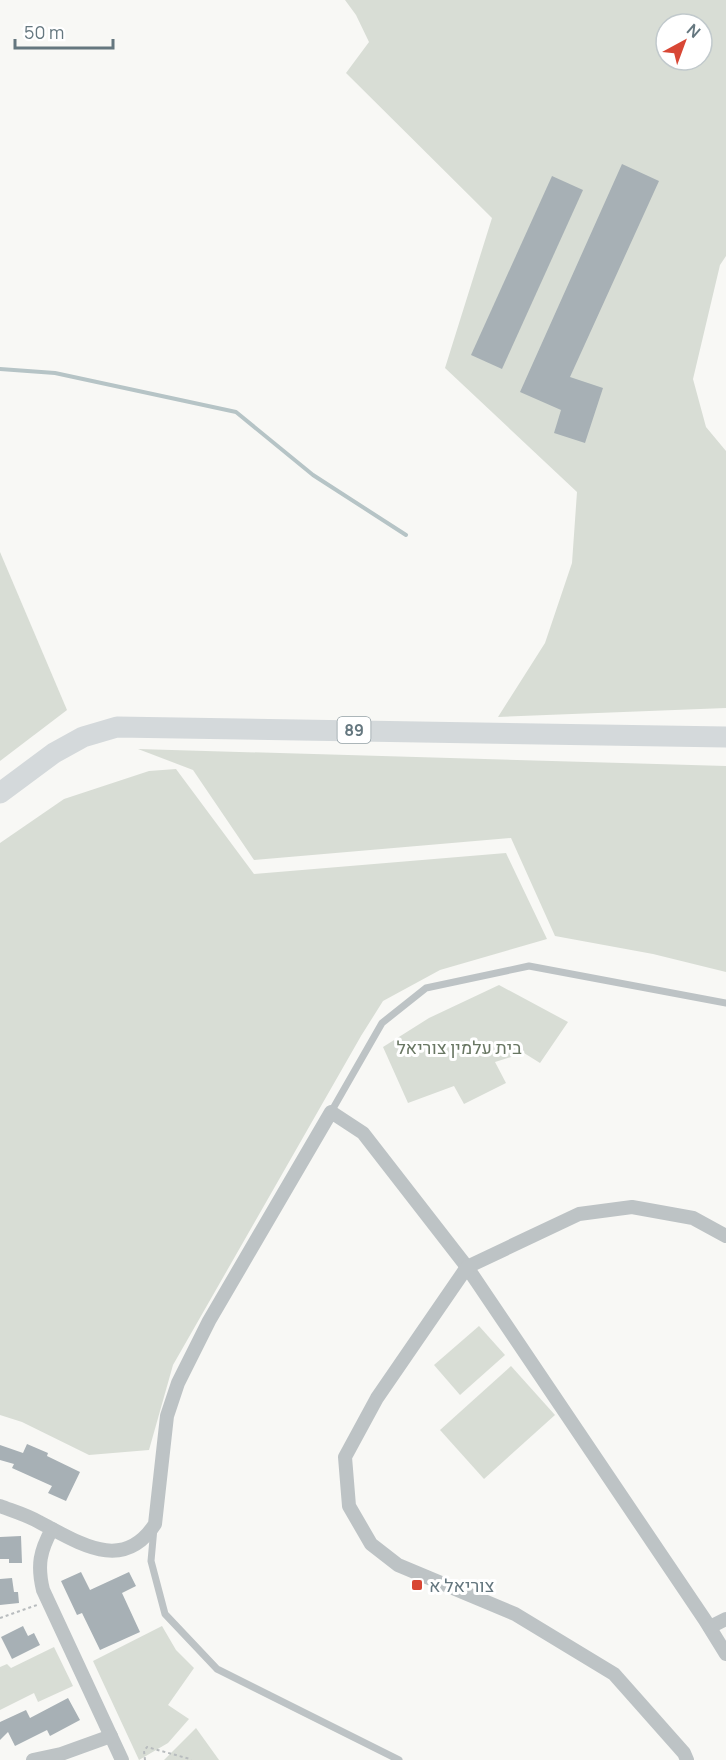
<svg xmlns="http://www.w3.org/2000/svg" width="726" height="1760" viewBox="0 0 726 1760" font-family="Manrope,Heebo,sans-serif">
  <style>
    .green { fill: #d8ddd5; fill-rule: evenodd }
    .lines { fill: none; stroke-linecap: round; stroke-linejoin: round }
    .stream { stroke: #b6c4c6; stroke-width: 4 }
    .building { fill: #a7b0b5 }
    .path { stroke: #b8bcbe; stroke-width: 2; stroke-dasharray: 3 3; stroke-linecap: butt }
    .service { stroke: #bdc3c5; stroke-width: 7 }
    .minor { stroke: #bdc3c5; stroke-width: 14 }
    .trunk { stroke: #d4d9db; stroke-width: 21 }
    .poi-dot { fill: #d84735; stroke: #fff; stroke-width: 2 }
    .labels { text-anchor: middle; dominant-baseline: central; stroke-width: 6; stroke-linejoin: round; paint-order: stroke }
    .shield { fill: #fff; stroke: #93a0a5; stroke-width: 1.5 }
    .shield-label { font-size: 16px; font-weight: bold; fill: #65777f }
    .park-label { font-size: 18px; fill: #697763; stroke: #fff }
    .poi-label { font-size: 18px; fill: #65777f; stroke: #fff; text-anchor: start }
  </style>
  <rect width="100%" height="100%" fill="#f8f8f5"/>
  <g class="green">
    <path d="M 345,0 L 726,0 L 726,256 L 720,265 L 693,379 L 706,427 L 726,451 L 726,708 L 498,717 L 545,643 L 572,563 L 577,492 L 445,368 L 492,218 L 346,73 L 369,42 L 356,15 ZM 666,24 L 702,24 L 702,60 L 666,60 Z"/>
    <polygon points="0,552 67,710 0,761"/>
    <polygon points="138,749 726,766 726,972 653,954 555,936 511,838 254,860 193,770"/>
    <polygon points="176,769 254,874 506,853 547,939 440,970 383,1001 361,1036 173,1365 149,1450 89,1455 22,1422 0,1415 0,843 64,799 149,771"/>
    <polygon points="499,985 568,1022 540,1063 524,1053 495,1062 506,1083 464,1104 454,1086 408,1103 383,1047 429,1018"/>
    <polygon points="479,1326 505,1355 460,1395 434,1365"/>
    <polygon points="511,1366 555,1415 484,1479 440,1430"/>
    <polygon points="162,1626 176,1650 194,1668 168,1705 189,1719 168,1743 139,1760 93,1661"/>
    <polygon points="54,1647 73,1686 38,1702 34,1693 0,1710 0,1667 7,1664 11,1668"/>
    <polygon points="196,1728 219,1760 164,1760"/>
  </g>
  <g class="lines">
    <polyline class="stream" points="0,369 55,373 236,412 313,475 406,535"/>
  </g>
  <g class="building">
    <polygon points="622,164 659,181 570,377 603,388 585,443 554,433 561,410 520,392"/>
    <polygon points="552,176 583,190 502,369 471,355"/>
    <polygon points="27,1444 48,1453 47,1456 80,1472 66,1501 48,1493 52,1486 12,1468 14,1464 0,1460 0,1445 23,1453"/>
    <polygon points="21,1536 22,1563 9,1563 9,1559 0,1559 0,1537"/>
    <polygon points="81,1572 90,1590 129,1572 136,1586 122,1593 140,1632 100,1650 82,1613 77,1615 61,1581"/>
    <polygon points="12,1578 14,1592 18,1592 19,1603 0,1605 0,1579"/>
    <polygon points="23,1626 28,1636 34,1633 40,1645 12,1659 1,1637"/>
    <polygon points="68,1698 80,1720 50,1736 47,1730 15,1746 8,1732 0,1740 0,1722 26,1710 30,1718"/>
  </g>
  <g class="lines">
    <g class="path">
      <polyline points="0,1618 37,1605"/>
      <polyline points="145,1760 144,1751 147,1747 190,1759 191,1760"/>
    </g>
    <g class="service">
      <polyline points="331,1112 382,1023 426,988 529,966 726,1003"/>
      <polyline points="154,1528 151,1561 165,1614 217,1669 399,1760"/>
    </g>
    <g class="minor">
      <path d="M 0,1506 C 13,1511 27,1515 39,1522 C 78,1542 123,1574 155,1524 L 167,1416 L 178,1383 L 209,1321 L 331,1112 L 363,1133 L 467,1267 L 705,1620 L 726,1654"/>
      <path d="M 52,1529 C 40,1551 37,1565 43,1590 L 122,1760"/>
      <polyline points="710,1627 726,1619"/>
      <polyline points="33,1760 61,1754 111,1736"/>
      <polyline points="687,1760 684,1753 614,1674 515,1614 398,1565 371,1544 349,1506 345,1457 377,1398 467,1267 579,1214 632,1207 693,1218 726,1236"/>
    </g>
    <polyline class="trunk" points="0,793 54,753 83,737 117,727 726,737"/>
  </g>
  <rect class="poi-dot" x="411" y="1579" width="12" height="12" rx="3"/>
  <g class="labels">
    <rect class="shield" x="337.5" y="717" width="33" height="26" rx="4.5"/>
    <g class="shield-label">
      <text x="354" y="730">89</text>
    </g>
    <g class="park-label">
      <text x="459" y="1047">בית עלמין צוריאל</text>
    </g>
    <g class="poi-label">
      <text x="429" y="1585">צוריאל א</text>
    </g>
  </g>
  <g transform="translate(684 42) rotate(41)"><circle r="28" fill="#ffffff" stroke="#c1c9cc" stroke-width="1.5"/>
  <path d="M0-4.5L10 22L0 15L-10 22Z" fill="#d84735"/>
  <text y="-9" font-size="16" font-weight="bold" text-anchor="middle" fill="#65777f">N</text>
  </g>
  <path d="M15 39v9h98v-9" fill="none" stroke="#65777f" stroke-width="3"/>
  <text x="24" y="39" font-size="18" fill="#65777f" stroke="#ffffff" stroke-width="4.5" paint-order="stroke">50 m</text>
</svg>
